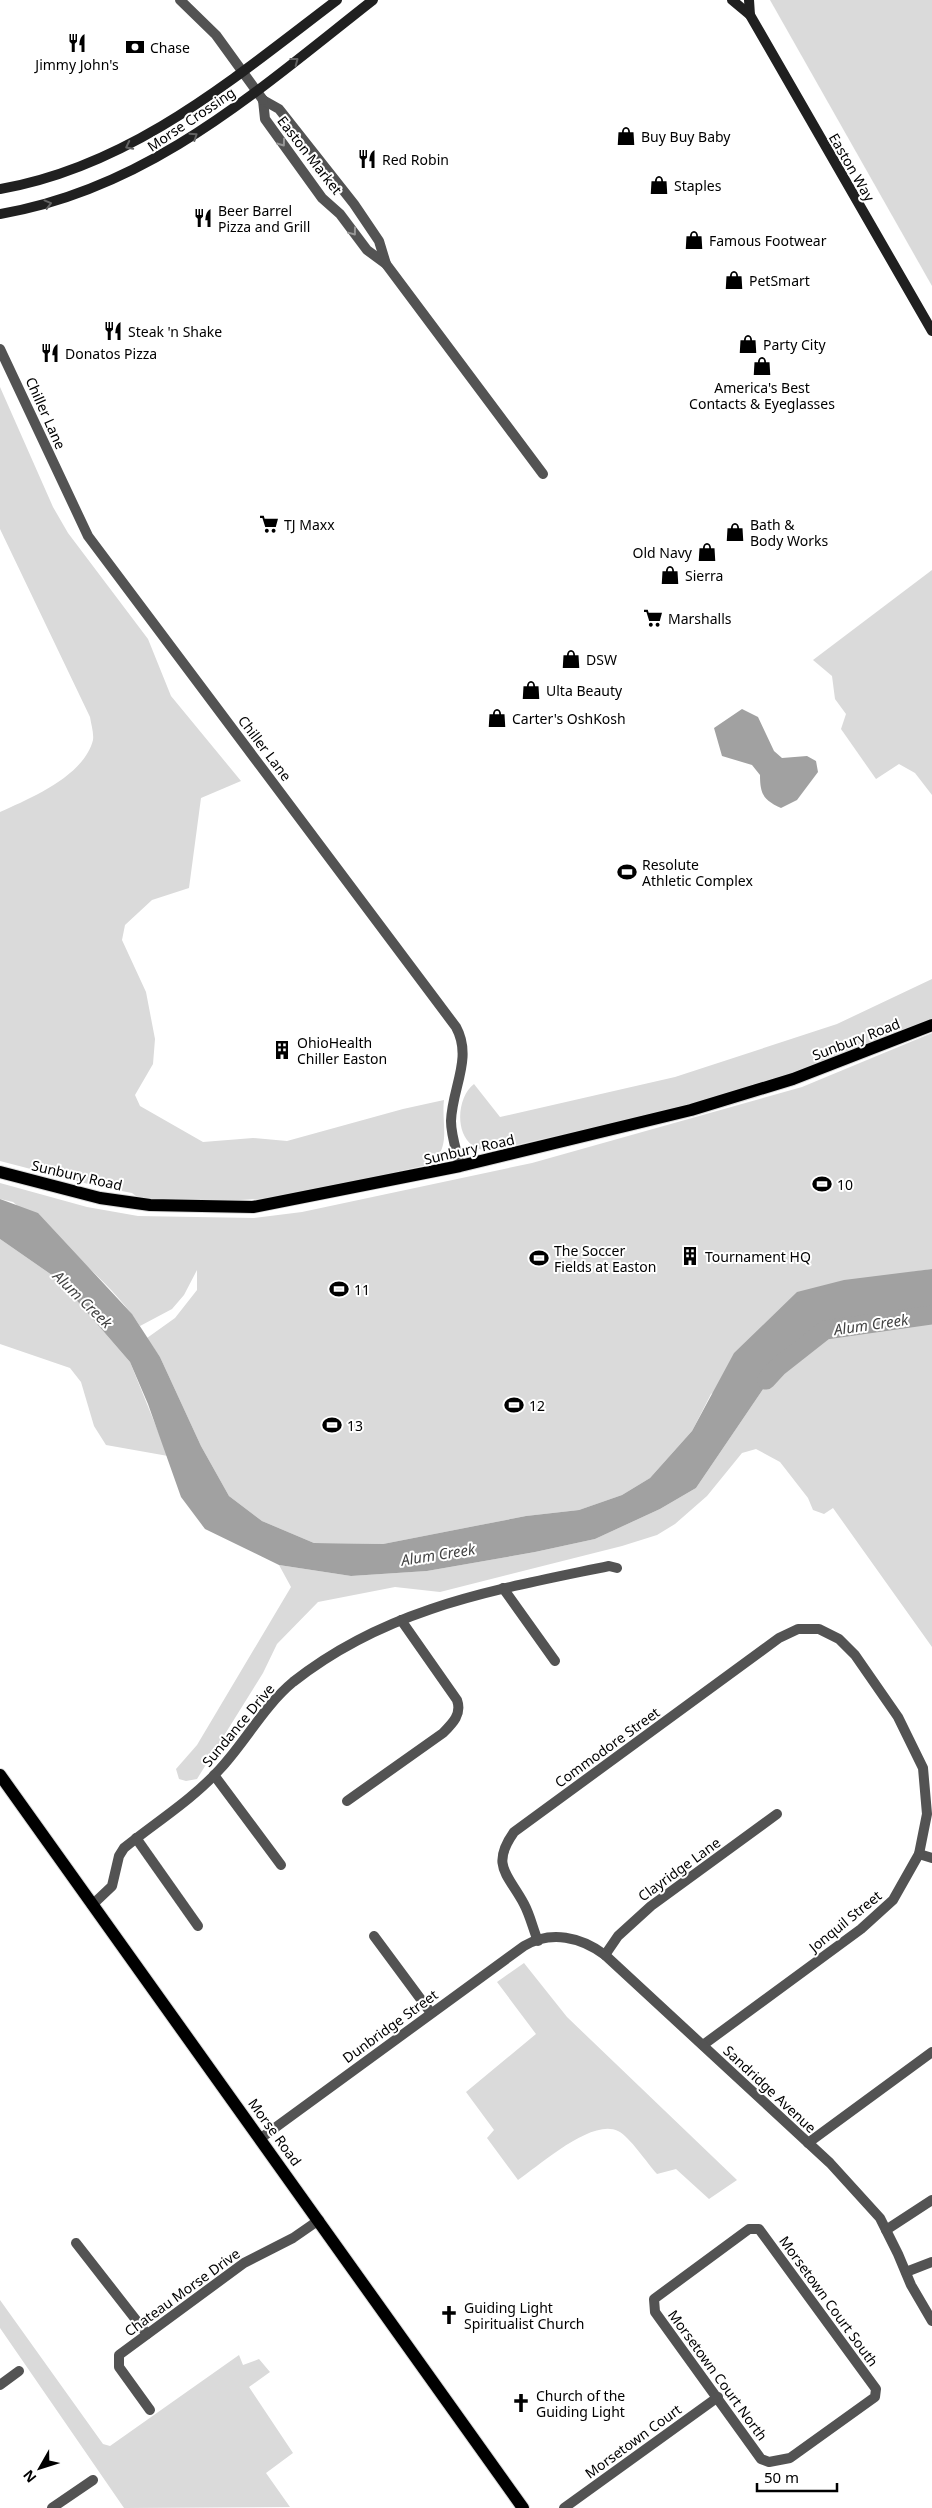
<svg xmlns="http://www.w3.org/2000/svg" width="932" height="2508" viewBox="0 0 932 2508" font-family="'Noto Sans',sans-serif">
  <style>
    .green { fill: #dadada }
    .water { fill: #a1a1a1 }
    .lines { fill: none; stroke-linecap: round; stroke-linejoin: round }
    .river { stroke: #a1a1a1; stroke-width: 19 }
    .primary-casing { stroke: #dbdbdb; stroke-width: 14 }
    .minor { stroke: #535353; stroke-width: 10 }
    .tertiary { stroke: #535353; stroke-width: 10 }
    .secondary { stroke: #202020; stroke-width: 10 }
    .primary { stroke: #000; stroke-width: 12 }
    .oneway { stroke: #636363 }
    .oneway2 { stroke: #989898 }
    .labels { text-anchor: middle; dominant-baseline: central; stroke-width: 4; stroke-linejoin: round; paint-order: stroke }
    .poi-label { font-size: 14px; fill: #000; stroke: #fff; text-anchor: start }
    .street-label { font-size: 14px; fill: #000; stroke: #fff }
    .water-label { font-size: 15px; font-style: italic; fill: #424242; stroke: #fff }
  </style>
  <rect width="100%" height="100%" fill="#fff"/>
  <g class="green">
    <polygon points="770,0 932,0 932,286"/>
    <path d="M 0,387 L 53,507 L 68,533 L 148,639 L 171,696 L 241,781 L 201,798 L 189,888 L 152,900 L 125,925 L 122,940 L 146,992 L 155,1039 L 153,1064 L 135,1095 L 140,1106 L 203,1142 L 253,1138 L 287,1141 L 403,1109 L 444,1100 C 441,1125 453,1151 427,1165 L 299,1194 L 258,1199 L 190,1203 L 140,1199 L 132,1193 L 96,1186 L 0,1161 L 0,812 C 31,798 84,776 93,740 C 94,733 91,724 90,717 L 0,529 Z"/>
    <polygon points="932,570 932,795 915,773 899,764 876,779 841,729 846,714 835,699 832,676 813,660"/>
    <path d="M 932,979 L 932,1018 C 794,1087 640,1116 491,1151 C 484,1150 478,1150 472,1145 C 454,1131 458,1096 474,1084 L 500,1117 L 675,1077 L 837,1024 Z"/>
    <path d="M 932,1033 L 932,1269 L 899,1274 L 711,1394 L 692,1431 L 650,1478 L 622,1495 L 579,1510 L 526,1516 L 383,1544 L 314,1543 L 262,1521 L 229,1496 L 201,1446 L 160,1357 L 147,1338 L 175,1318 L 197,1290 L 197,1270 L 184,1295 L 172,1309 L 140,1326 C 109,1279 55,1239 13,1202 L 0,1199 L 0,1183 L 87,1207 L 138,1216 L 254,1218 L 302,1212 L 532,1163 L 802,1087 Z"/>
    <polygon points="0,1239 59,1280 130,1362 168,1456 106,1445 94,1426 81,1382 70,1368 0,1344"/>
    <polygon points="932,1315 932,1647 833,1508 824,1514 813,1510 808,1498 780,1462 756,1449 742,1453 707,1496 675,1524 657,1535 622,1546 440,1592 395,1587 318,1602 277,1644 263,1673 197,1779 186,1781 179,1779 176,1769 197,1745 291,1587 279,1565 351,1576 427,1571 535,1552 595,1539 660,1509 696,1488 778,1367 825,1330"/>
    <path d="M 524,1963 L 567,2017 L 737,2180 L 709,2199 L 676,2169 L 657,2174 C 647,2163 630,2137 618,2131 C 592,2118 540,2165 518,2180 L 487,2138 L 494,2130 L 466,2092 L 536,2034 L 497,1982 Z"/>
    <polygon points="0,2300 103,2444 110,2446 239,2355 243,2365 259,2359 270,2372 249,2387 293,2453 266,2473 290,2507 124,2508 0,2328"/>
  </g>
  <g class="water">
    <path d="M 742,709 L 758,717 L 774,751 L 782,758 L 807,756 L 816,761 L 818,772 L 797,800 L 781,808 C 764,800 760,795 760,775 L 752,765 L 722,756 L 714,728 Z"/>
    <polygon points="0,1199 38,1213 132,1314 160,1357 201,1446 229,1496 262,1521 314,1543 383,1544 526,1516 579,1510 622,1495 650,1478 692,1431 734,1353 797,1292 844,1280 932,1269 932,1315 825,1330 778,1367 696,1488 660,1509 595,1539 535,1552 427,1571 351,1576 279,1565 205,1529 181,1497 148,1404 130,1362 59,1280 0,1239"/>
  </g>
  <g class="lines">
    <polyline class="river" points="766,1380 778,1367 825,1330 932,1315"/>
    <g class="primary-casing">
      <g id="primary">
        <polyline points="0,1172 100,1198 150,1205 253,1207 460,1166 691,1110 793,1079 932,1025"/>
        <polyline points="0,1775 523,2508"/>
      </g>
    </g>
    <g class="minor">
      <polyline points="263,100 265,119 322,198 340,214 367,250 386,264 543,474"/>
      <polyline points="263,100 279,109 354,204 379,241 386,264"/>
      <path d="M 0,349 L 88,536 L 456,1027 C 473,1058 452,1088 451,1121 C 451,1136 457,1152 460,1166"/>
      <polyline points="503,1588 555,1661"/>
      <polyline points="214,1775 281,1865"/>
      <path d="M 347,1801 L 443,1733 C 453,1723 462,1714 457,1700 L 401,1620"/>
      <polyline points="136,1838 198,1926"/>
      <polyline points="919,1854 932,1858"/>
      <path d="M 92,1905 L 112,1886 L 119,1856 L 124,1848 C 156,1822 192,1800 220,1769 C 246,1741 264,1706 293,1682 C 388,1607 495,1590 609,1566 L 617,1568"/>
      <polyline points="374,1936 431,2013"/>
      <path d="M 538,1941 C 533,1929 530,1915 524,1904 C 508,1874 490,1866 514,1832 L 779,1638 L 798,1629 L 819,1629 L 839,1639 L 855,1655 L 898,1717 L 923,1768 L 927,1814 L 919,1854 L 893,1900 L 861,1929 L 703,2045"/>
      <polyline points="605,1955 618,1936 651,1906 777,1814"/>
      <path d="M 261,2138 L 524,1946 C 551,1930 581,1937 605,1955 L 830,2163 L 880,2218 L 898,2254 L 911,2285 L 932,2321"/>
      <polyline points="808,2143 932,2052"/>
      <polygon points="749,2229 759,2229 876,2389 875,2397 790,2458 769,2462 761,2459 655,2312 654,2299"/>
      <polyline points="886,2230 932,2200"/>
      <polyline points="76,2243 147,2334"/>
      <polyline points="906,2272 932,2262"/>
      <polyline points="0,2385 19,2371"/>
      <polyline points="150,2410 119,2367 119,2355 244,2263 293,2238 319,2220"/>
      <polyline points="52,2508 93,2480"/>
      <polyline points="564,2508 718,2397"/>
    </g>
    <polyline class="tertiary" points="180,0 216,35 263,100"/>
    <g class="secondary">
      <polyline points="732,0 750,15 932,331"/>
      <polyline points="749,0 750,15"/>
      <path d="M 0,189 C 132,166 234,78 337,0"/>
      <path d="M 0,214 C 149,189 258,90 373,0"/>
    </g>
    <use href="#primary" class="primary"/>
  </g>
  <defs><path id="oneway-chevron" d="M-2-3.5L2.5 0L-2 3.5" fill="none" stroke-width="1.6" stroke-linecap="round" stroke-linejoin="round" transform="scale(1.25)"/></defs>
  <g class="oneway">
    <use href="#oneway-chevron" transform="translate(295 61) rotate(-37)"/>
    <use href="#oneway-chevron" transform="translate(194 136) rotate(-34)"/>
    <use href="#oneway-chevron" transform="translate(129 146) rotate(153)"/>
    <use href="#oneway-chevron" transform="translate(48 204) rotate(-15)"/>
  </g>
  <g class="oneway2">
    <use href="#oneway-chevron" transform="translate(282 143) rotate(54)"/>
    <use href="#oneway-chevron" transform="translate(353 232) rotate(53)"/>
  </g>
  <defs>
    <g id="restaurant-bare" transform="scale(1.5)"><path d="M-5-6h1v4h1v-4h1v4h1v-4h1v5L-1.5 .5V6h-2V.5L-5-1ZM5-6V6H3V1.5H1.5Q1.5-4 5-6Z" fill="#000" stroke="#fff" stroke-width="2.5" paint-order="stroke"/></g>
    <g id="bank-bare" transform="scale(1.5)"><path d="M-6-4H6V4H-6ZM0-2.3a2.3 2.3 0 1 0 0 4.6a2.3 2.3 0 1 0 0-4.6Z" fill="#000" stroke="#fff" stroke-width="2.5" paint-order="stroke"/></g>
    <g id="shop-bare" transform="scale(1.5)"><path d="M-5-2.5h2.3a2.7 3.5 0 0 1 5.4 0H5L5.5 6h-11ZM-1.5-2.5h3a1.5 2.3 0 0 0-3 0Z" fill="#000" stroke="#fff" stroke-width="2.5" paint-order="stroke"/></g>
    <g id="supermarket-bare" transform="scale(1.5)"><path d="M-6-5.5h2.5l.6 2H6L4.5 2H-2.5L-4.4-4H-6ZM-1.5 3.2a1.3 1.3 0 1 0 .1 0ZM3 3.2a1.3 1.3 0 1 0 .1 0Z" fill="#000" stroke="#fff" stroke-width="2.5" paint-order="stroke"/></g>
    <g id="stadium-bare" transform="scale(1.5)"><path d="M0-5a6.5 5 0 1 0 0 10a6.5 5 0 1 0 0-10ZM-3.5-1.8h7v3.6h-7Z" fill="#000" stroke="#fff" stroke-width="2.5" paint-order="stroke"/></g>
    <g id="building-bare" transform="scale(1.5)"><path d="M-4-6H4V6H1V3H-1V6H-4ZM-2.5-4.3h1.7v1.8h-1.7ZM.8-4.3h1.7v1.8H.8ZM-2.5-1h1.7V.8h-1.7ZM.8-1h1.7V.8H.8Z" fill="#000" stroke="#fff" stroke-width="2.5" paint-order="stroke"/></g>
    <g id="church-bare" transform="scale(1.5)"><path d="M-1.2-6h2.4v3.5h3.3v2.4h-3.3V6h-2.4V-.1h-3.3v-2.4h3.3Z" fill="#000" stroke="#fff" stroke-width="2.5" paint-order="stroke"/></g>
  </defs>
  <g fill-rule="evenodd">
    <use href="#restaurant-bare" x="77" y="43"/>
    <use href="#bank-bare" x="135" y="47"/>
    <use href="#shop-bare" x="626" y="136"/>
    <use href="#restaurant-bare" x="367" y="159"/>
    <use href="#shop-bare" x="659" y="185"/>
    <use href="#restaurant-bare" x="203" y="218"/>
    <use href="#shop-bare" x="694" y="240"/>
    <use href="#shop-bare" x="734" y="280"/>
    <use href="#restaurant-bare" x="113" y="331"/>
    <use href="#shop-bare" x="748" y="344"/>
    <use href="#restaurant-bare" x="50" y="353"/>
    <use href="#shop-bare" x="762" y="366"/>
    <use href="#supermarket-bare" x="269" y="524"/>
    <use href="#shop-bare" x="735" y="532"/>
    <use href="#shop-bare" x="707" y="552"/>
    <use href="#shop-bare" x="670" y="575"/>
    <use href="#supermarket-bare" x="653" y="618"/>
    <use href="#shop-bare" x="571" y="659"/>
    <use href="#shop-bare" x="531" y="690"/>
    <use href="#shop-bare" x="497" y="718"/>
    <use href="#stadium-bare" x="627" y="872"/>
    <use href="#building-bare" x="282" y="1050"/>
    <use href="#stadium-bare" x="822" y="1184"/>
    <use href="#building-bare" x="690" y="1256"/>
    <use href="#stadium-bare" x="539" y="1258"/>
    <use href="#stadium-bare" x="339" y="1289"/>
    <use href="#stadium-bare" x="514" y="1405"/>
    <use href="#stadium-bare" x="332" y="1425"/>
    <use href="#church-bare" x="449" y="2315"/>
    <use href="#church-bare" x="521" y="2403"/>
  </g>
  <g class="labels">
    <g class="poi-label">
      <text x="150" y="47">Chase</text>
      <text x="77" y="64" text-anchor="middle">Jimmy John's</text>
      <text x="641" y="136">Buy Buy Baby</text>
      <text x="382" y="159">Red Robin</text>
      <text x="674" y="185">Staples</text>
      <text x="218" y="210">Beer Barrel<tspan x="218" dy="16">Pizza and Grill</tspan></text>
      <text x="709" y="240">Famous Footwear</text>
      <text x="749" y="280">PetSmart</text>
      <text x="128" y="331">Steak 'n Shake</text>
      <text x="763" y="344">Party City</text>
      <text x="65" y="353">Donatos Pizza</text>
      <text x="762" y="387" text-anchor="middle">America's Best<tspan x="762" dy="16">Contacts &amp; Eyeglasses</tspan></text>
      <text x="284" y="524">TJ Maxx</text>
      <text x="750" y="524">Bath &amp;<tspan x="750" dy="16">Body Works</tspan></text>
      <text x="692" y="552" text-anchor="end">Old Navy</text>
      <text x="685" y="575">Sierra</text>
      <text x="668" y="618">Marshalls</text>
      <text x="586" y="659">DSW</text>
      <text x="546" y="690">Ulta Beauty</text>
      <text x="512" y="718">Carter's OshKosh</text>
      <text x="642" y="864">Resolute<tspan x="642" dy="16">Athletic Complex</tspan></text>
      <text x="297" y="1042">OhioHealth<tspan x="297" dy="16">Chiller Easton</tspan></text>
      <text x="837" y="1184">10</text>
      <text x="554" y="1250">The Soccer<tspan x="554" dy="16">Fields at Easton</tspan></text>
      <text x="705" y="1256">Tournament HQ</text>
      <text x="354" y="1289">11</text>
      <text x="529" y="1405">12</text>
      <text x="347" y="1425">13</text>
      <text x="464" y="2307">Guiding Light<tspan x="464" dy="16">Spiritualist Church</tspan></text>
      <text x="536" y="2395">Church of the<tspan x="536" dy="16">Guiding Light</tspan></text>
    </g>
    <g class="street-label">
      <text transform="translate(191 119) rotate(-34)">Morse Crossing</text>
      <text transform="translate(310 155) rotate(52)">Easton Market</text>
      <text transform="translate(852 167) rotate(60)">Easton Way</text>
      <text transform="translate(46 413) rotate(66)">Chiller Lane</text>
      <text transform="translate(265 748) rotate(53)">Chiller Lane</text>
      <text transform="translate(856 1039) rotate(-21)">Sunbury Road</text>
      <text transform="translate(469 1149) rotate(-13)">Sunbury Road</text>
      <text transform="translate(77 1175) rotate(13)">Sunbury Road</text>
      <text transform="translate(238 1725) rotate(-50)">Sundance Drive</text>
      <text transform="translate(607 1747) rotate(-36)">Commodore Street</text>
      <text transform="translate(679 1869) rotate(-36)">Clayridge Lane</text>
      <text transform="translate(845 1921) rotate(-39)">Jonquil Street</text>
      <text transform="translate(390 2026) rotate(-36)">Dunbridge Street</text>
      <text transform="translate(770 2089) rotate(43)">Sandridge Avenue</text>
      <text transform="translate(275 2132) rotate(54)">Morse Road</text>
      <text transform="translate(182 2292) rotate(-36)">Chateau Morse Drive</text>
      <text transform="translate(829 2301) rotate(54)">Morsetown Court South</text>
      <text transform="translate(718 2375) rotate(54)">Morsetown Court North</text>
      <text transform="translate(633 2441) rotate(-36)">Morsetown Court</text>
    </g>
    <g class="water-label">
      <text transform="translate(83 1299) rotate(44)">Alum Creek</text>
      <text transform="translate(871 1324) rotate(-8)">Alum Creek</text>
      <text transform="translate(438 1554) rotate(-9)">Alum Creek</text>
    </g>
  </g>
  <g transform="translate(40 2468) rotate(231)" stroke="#ffffff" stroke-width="4" paint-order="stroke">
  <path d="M0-4L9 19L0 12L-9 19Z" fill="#000000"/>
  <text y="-8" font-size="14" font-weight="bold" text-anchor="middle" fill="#000000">N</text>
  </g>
  <path d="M757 2483v8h80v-8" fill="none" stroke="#000000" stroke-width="2.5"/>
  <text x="764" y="2483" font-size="15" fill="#000000" stroke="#ffffff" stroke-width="4" paint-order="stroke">50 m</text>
</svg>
